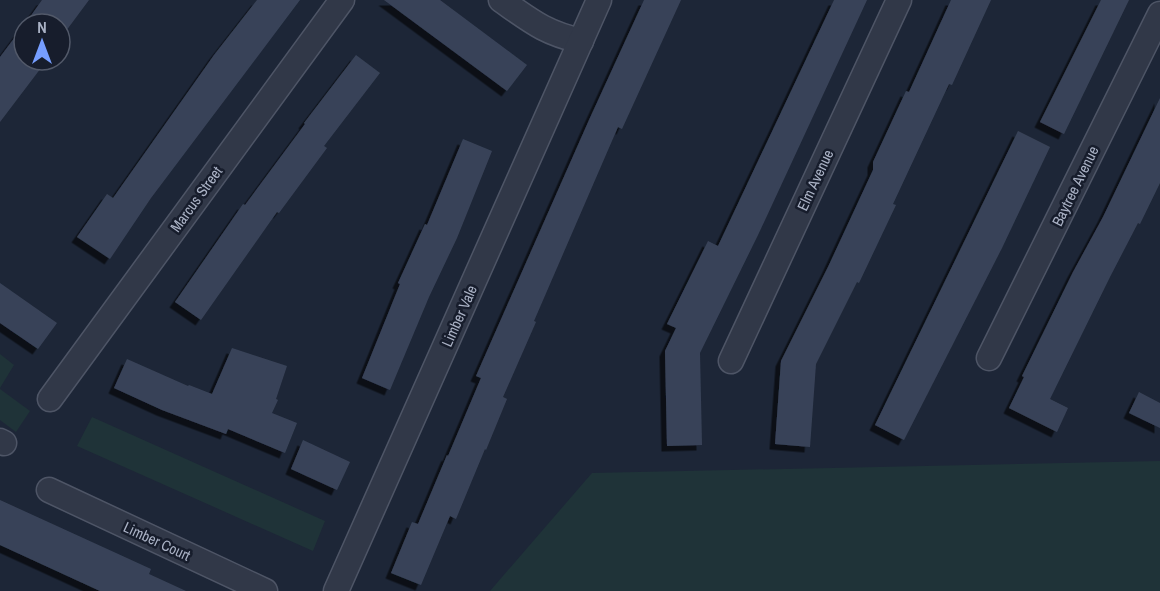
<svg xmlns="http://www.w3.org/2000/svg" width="1160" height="591" viewBox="0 0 1160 591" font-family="'Archivo Narrow',sans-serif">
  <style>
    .green { fill: #1f3338 }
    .building { fill: #394358; filter: url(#shadow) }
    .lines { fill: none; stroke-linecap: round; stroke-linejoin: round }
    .street-casing { stroke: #4e5566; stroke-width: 27 }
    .street { stroke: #313848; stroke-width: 24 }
    .labels { text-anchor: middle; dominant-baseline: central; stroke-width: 5; stroke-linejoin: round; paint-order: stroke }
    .street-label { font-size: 15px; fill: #aab2c5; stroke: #171d2c }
  </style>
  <defs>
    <filter id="shadow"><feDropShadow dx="-5.5" dy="5.5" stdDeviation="0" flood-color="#0009"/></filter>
  </defs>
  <rect width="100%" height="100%" fill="#1d2637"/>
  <g class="green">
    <polygon points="0,354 14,365 0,388"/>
    <polygon points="0,389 30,411 16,432 0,420"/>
    <polygon points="92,417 325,521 313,551 77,446"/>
    <polygon points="1160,461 1160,591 490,591 592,473"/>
  </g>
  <g class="building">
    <polygon points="42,0 89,0 63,35 65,36 60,42 60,24 25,24"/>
    <polygon points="257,0 300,0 151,198 110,259 77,237 107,194 113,198 214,55"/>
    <polygon points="384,0 440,0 527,65 507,91"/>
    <polygon points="644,0 681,0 622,129 618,127 534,321 536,322 503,397 507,399 486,450 485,449 456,519 450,516 421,585 391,573 412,522 418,524 447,455 448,456 481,378 476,376 589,120"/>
    <polygon points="834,0 867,0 758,235 700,353 702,445 667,446 665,351 676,328 667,324 708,241 718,246"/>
    <polygon points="951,0 991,0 952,85 949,84 893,204 896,205 859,283 857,282 816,364 810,447 775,444 781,361 828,267 873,170 873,162 906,91 909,92"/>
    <polygon points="1101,0 1129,0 1064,134 1040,122"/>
    <polygon points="24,25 24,60 47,60 0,122 0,57"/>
    <polygon points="356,55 380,73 324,146 327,148 279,213 277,212 201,320 175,302 243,204 245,205 305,124 304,123"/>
    <polygon points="1160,98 1160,183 1140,224 1138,223 1110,277 1050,399 1068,408 1057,432 1009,408 1024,377 1022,376 1073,272 1103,217"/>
    <polygon points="1018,131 1050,147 1002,248 904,440 875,425"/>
    <polygon points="463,139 492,151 457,238 429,297 390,390 362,378 400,284 398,283 425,224 427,225"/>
    <polygon points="0,283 57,323 38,349 0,323"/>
    <polygon points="232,348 287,366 276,399 278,400 272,413 297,423 285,453 228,429 226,434 162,410 114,388 127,359 188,386 189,385 212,394"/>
    <polygon points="1139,392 1160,403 1160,428 1129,413"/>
    <polygon points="303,440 350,462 337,490 291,469"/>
    <polygon points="0,500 151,569 149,574 186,591 100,591 0,545"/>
  </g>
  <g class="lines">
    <g class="street-casing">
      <g id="street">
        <path d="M 501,0 C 531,21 545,33 581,41"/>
        <polyline points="989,358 1160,14"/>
        <polyline points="731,361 899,0"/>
        <polyline points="50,399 342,0"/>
        <polyline points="0,441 4,443"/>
        <polyline points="49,490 265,591"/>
        <polyline points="336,591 599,0"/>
      </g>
    </g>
    <use href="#street" class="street"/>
  </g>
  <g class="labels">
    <g class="street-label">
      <text transform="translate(815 180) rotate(-65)">Elm Avenue</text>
      <text transform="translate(1075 186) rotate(-64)">Baytree Avenue</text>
      <text transform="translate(196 199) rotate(-54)">Marcus Street</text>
      <text transform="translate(459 316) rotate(-66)">Limber Vale</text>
      <text transform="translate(157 541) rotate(25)">Limber Court</text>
    </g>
  </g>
  <g transform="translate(42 42)"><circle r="28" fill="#171d2c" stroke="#525969" stroke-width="1.5"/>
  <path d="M0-4.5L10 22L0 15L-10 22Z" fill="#769eff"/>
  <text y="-9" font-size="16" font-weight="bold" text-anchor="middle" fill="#aab2c5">N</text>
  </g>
</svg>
